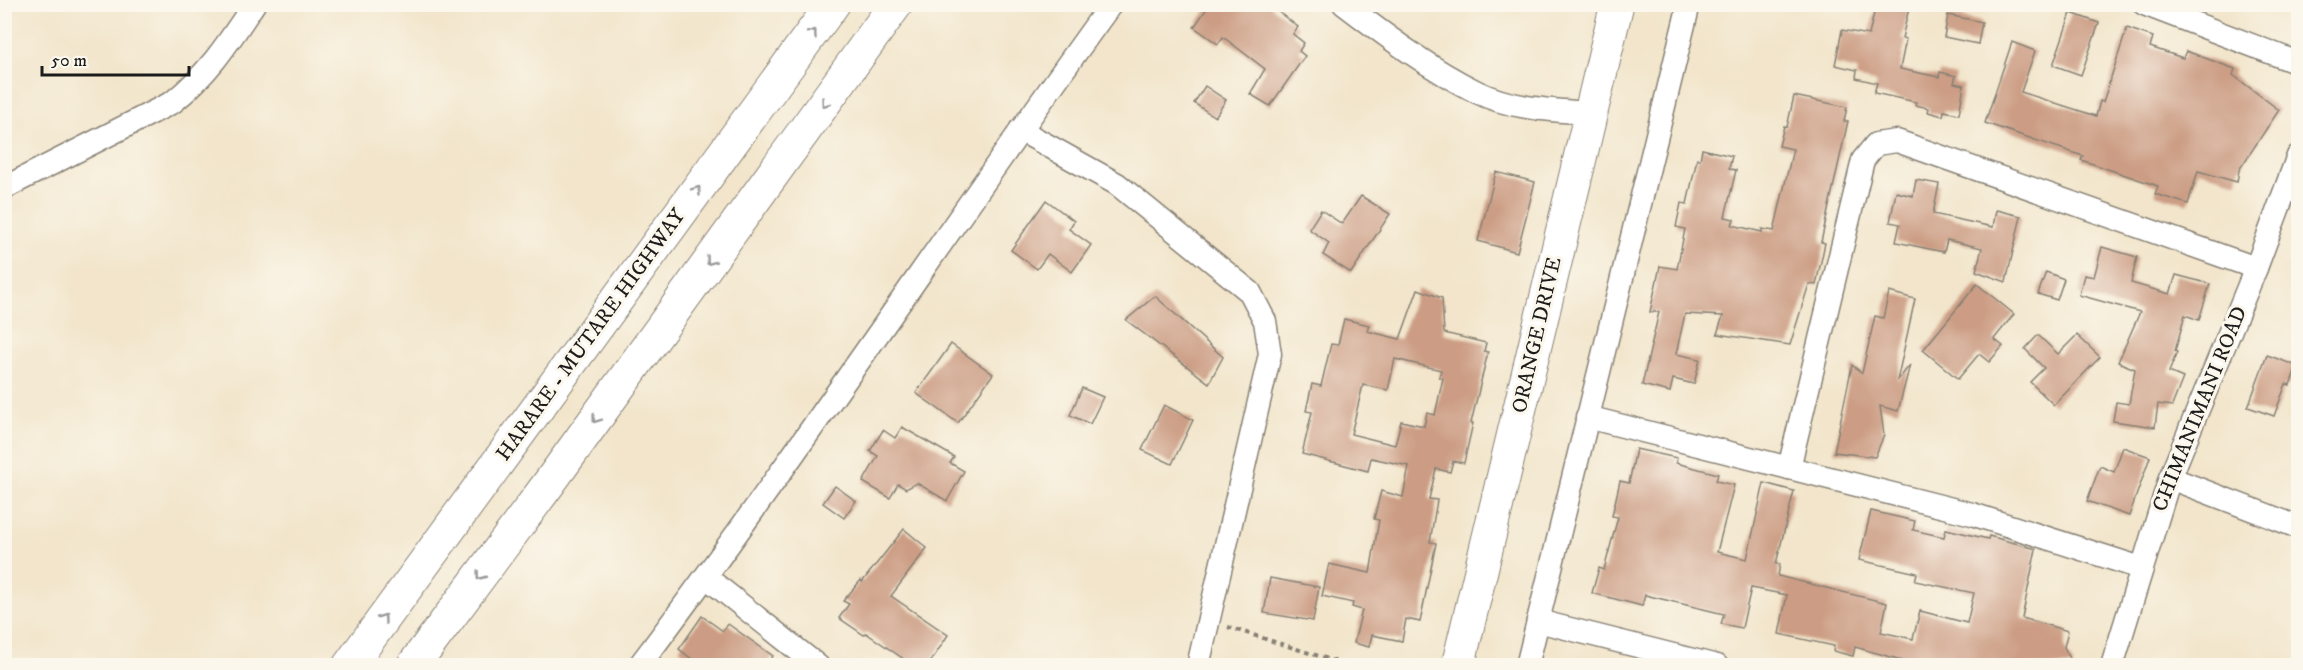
<svg xmlns="http://www.w3.org/2000/svg" width="2303" height="670" viewBox="0 0 2303 670" font-family="'IM FELL DW Pica',serif">
  <style>
    .building { fill: #cc9d84; fill-rule: evenodd }
    .lines { fill: none; stroke-linecap: round; stroke-linejoin: round }
    .street-casing { stroke: #878074; stroke-width: 25 }
    .secondary-casing { stroke: #878074; stroke-width: 35 }
    .highway-casing { stroke: #878074; stroke-width: 35 }
    .path { stroke: #878074; stroke-width: 4; stroke-dasharray: 4.5 4.5; stroke-linecap: butt }
    .street { stroke: #fff; stroke-width: 22 }
    .secondary { stroke: #fff; stroke-width: 33 }
    .highway { stroke: #fff; stroke-width: 33 }
    .oneway { stroke: #999 }
    .labels { text-anchor: middle; dominant-baseline: central; stroke-width: 6; stroke-linejoin: round; paint-order: stroke }
    .street-label { font-size: 21px; fill: #1c1c1c; stroke: #fbf7ec }
  </style>
  <rect width="100%" height="100%" fill="#fbf7ec"/>
  <filter id="ink" filterUnits="userSpaceOnUse"><feTurbulence type="fractalNoise" baseFrequency=".0167" numOctaves="2"/><feDisplacementMap in="SourceGraphic" scale="12" xChannelSelector="R" yChannelSelector="G"/><feConvolveMatrix kernelMatrix="1 2 1 2 8 2 1 2 1" color-interpolation-filters="sRGB"/></filter>
  <filter id="wash" filterUnits="userSpaceOnUse"><feTurbulence type="fractalNoise" baseFrequency=".008" numOctaves="4" result="noise"/><feDisplacementMap in="SourceGraphic" scale="24" xChannelSelector="R" yChannelSelector="G"/><feGaussianBlur stdDeviation="1.35" result="paint"/><feColorMatrix in="noise" values="0 0 0 0 0 0 0 0 0 0 0 0 0 0 0 0 0 1.4 0 .05"/><feComposite in="paint" operator="in"/></filter>
  <g filter="url(#wash)">
    <rect width="100%" height="100%" fill="#f2e5cb"/>
    <g id="blocks">
      <g class="building">
        <polygon points="1210,4 1268,4 1298,27 1293,34 1304,43 1299,51 1305,56 1270,106 1250,94 1265,69 1223,37 1218,44 1194,27"/>
        <polygon points="1876,4 1910,4 1902,38 1906,39 1900,69 1939,77 1940,72 1956,76 1954,83 1964,85 1959,114 1944,111 1943,116 1928,112 1929,108 1915,105 1916,102 1874,93 1877,83 1856,78 1857,70 1835,65 1842,30 1869,35"/>
        <polygon points="2071,13 2099,23 2081,75 2053,65"/>
        <polygon points="1948,15 1982,22 1978,44 1944,37"/>
        <polygon points="2127,28 2153,37 2150,47 2183,58 2186,51 2235,69 2233,75 2279,110 2239,170 2237,182 2198,171 2188,204 2155,194 2158,186 2081,160 2083,156 1985,123 2012,42 2035,51 2021,92 2096,116 2100,101 2103,102"/>
        <polygon points="1205,86 1226,100 1215,117 1194,103"/>
        <polygon points="1794,96 1847,107 1844,121 1848,121 1821,242 1825,243 1816,285 1809,284 1790,345 1717,334 1723,316 1685,314 1676,354 1700,359 1694,384 1673,379 1670,392 1642,385 1659,312 1650,312 1660,266 1677,269 1685,229 1676,227 1681,203 1687,204 1697,159 1700,160 1702,149 1732,156 1729,169 1736,170 1725,217 1734,219 1732,225 1762,232 1762,229 1774,231 1793,149 1779,146 1784,126 1787,127"/>
        <polygon points="1496,172 1535,182 1517,252 1478,241"/>
        <polygon points="1916,180 1939,184 1933,214 1993,227 1996,210 2021,216 2006,282 1976,271 1982,248 1947,240 1944,252 1896,242 1900,224 1890,222 1896,192 1913,196"/>
        <polygon points="1361,196 1390,214 1351,273 1323,255 1329,243 1309,229 1321,210 1342,224"/>
        <polygon points="1046,200 1074,221 1069,229 1091,245 1072,272 1048,254 1037,269 1011,250"/>
        <polygon points="2102,247 2137,257 2131,283 2170,294 2176,275 2210,284 2199,320 2185,315 2175,351 2177,352 2169,372 2183,378 2172,406 2158,404 2155,427 2113,421 2116,402 2129,404 2135,369 2118,362 2140,312 2079,295 2084,275 2094,277"/>
        <polygon points="2046,272 2064,279 2057,300 2038,294"/>
        <polygon points="1977,284 2014,314 1994,339 2003,346 1989,362 1979,354 1958,379 1923,350"/>
        <path d="M 1418,289 L 1442,298 L 1444,333 L 1486,343 L 1484,351 L 1488,352 L 1471,423 L 1473,423 L 1464,463 L 1453,461 L 1450,472 L 1436,469 L 1429,499 L 1437,500 L 1430,542 L 1436,543 L 1420,622 L 1406,619 L 1402,641 L 1372,635 L 1369,647 L 1354,643 L 1362,610 L 1352,607 L 1353,603 L 1322,596 L 1329,564 L 1370,573 L 1379,520 L 1374,519 L 1381,491 L 1403,497 L 1409,466 L 1371,458 L 1368,471 L 1302,454 L 1312,412 L 1306,411 L 1312,384 L 1321,386 L 1331,344 L 1338,345 L 1344,319 L 1369,325 L 1367,331 L 1400,339 ZM 1395,359 L 1441,370 L 1439,377 L 1443,378 L 1435,415 L 1427,413 L 1424,426 L 1401,421 L 1395,445 L 1351,434 L 1363,385 L 1388,390 Z"/>
        <polygon points="1889,292 1915,299 1897,381 1910,365 1898,411 1880,406 1884,435 1875,457 1834,452 1852,365 1862,373 1875,316 1883,318"/>
        <polygon points="1155,296 1223,357 1209,383 1126,320"/>
        <polygon points="2038,335 2058,354 2077,335 2100,357 2054,405 2030,382 2044,368 2025,349"/>
        <polygon points="951,344 993,374 958,423 916,393"/>
        <polygon points="2267,355 2297,366 2290,385 2286,384 2274,416 2248,407"/>
        <polygon points="1082,388 1103,397 1090,424 1070,415"/>
        <polygon points="1164,405 1193,420 1172,464 1142,450"/>
        <polygon points="902,427 954,457 950,463 964,471 947,501 917,483 906,489 898,484 890,498 863,482 878,456 870,451 883,430 895,438"/>
        <polygon points="2123,447 2150,457 2129,516 2087,501 2100,466 2114,472"/>
        <polygon points="1636,449 1677,458 1676,463 1718,474 1716,481 1734,485 1717,552 1747,559 1764,483 1794,491 1776,564 1780,564 1778,576 1887,603 1881,632 1913,639 1920,611 1967,623 1974,593 1915,581 1917,573 1859,560 1871,511 1915,521 1913,530 1944,537 1946,529 1988,539 1989,536 2036,549 2022,618 2068,631 2064,647 2074,666 1923,666 1855,647 1853,656 1833,651 1834,646 1779,634 1787,595 1751,588 1742,628 1721,624 1724,614 1645,595 1642,606 1592,593 1599,568 1604,570 1618,517 1612,516 1620,481 1629,483"/>
        <polygon points="835,486 856,501 844,518 823,503"/>
        <polygon points="904,529 927,548 891,596 948,635 928,666 914,666 866,633 864,635 839,618 849,604 843,601 861,580 862,582"/>
        <polygon points="1270,578 1319,587 1313,621 1264,613"/>
        <polygon points="702,616 723,631 728,624 773,656 767,666 701,666 679,649"/>
      </g>
    </g>
  </g>
  <g filter="url(#ink)">
    <use href="#blocks" fill-opacity="0" stroke="#878074" stroke-width="1.5"/>
    <g class="lines">
      <g class="street-casing">
        <g id="street">
          <path d="M 1344,4 C 1386,36 1430,69 1477,92 C 1511,109 1553,110 1589,113"/>
          <polyline points="2144,4 2298,63"/>
          <polyline points="1020,130 1117,184 1250,292 1265,321 1270,354 1198,666"/>
          <path d="M 4,188 L 173,102 C 210,72 228,43 254,4"/>
          <polyline points="1587,417 1972,514 2141,568"/>
          <polyline points="1789,468 1863,160 1876,144 1897,141 2256,268"/>
          <polyline points="2170,478 2298,527"/>
          <polyline points="706,577 818,666"/>
          <polyline points="1538,621 1717,666"/>
          <path d="M 639,666 C 802,450 952,223 1111,4"/>
          <polyline points="1527,666 1689,4"/>
          <polyline points="2112,666 2170,478 2256,268 2298,156"/>
        </g>
      </g>
      <g class="secondary-casing">
        <polyline id="secondary" points="1458,666 1617,4"/>
      </g>
      <g class="highway-casing">
        <g id="highway">
          <polyline points="349,666 833,4"/>
          <polyline points="413,666 547,486 896,4"/>
        </g>
      </g>
      <polyline class="path" points="1228,627 1350,666"/>
      <use href="#street" class="street"/>
      <use href="#secondary" class="secondary"/>
      <use href="#highway" class="highway"/>
    </g>
    <defs><path id="oneway-chevron" d="M-2-3.5L2.5 0L-2 3.5" fill="none" stroke-width="1.6" stroke-linecap="round" stroke-linejoin="round" transform="scale(1.5)"/></defs>
    <g class="oneway">
      <use href="#oneway-chevron" transform="translate(813 33) rotate(-54)"/>
      <use href="#oneway-chevron" transform="translate(825 103) rotate(126)"/>
      <use href="#oneway-chevron" transform="translate(697 190) rotate(-54)"/>
      <use href="#oneway-chevron" transform="translate(710 261) rotate(126)"/>
      <use href="#oneway-chevron" transform="translate(596 419) rotate(126)"/>
      <use href="#oneway-chevron" transform="translate(480 576) rotate(127)"/>
      <use href="#oneway-chevron" transform="translate(383 618) rotate(-54)"/>
    </g>
  </g>
  <g class="labels">
    <g class="street-label">
      <text transform="translate(591 335) rotate(-54)">HARARE - MUTARE HIGHWAY</text>
      <text transform="translate(1537 335) rotate(-77)">ORANGE DRIVE</text>
      <text transform="translate(2200 409) rotate(-68)">CHIMANIMANI ROAD</text>
    </g>
  </g>
  <rect width="2303" height="670" fill="none" stroke="#fbf7ec" stroke-width="24"/>
  <path d="M42 66v9h147v-9" fill="none" stroke="#1c1c1c" stroke-width="3"/>
  <text x="51" y="66" font-size="18" fill="#1c1c1c" stroke="#fbf7ec" stroke-width="4.5" paint-order="stroke">50 m</text>
</svg>
